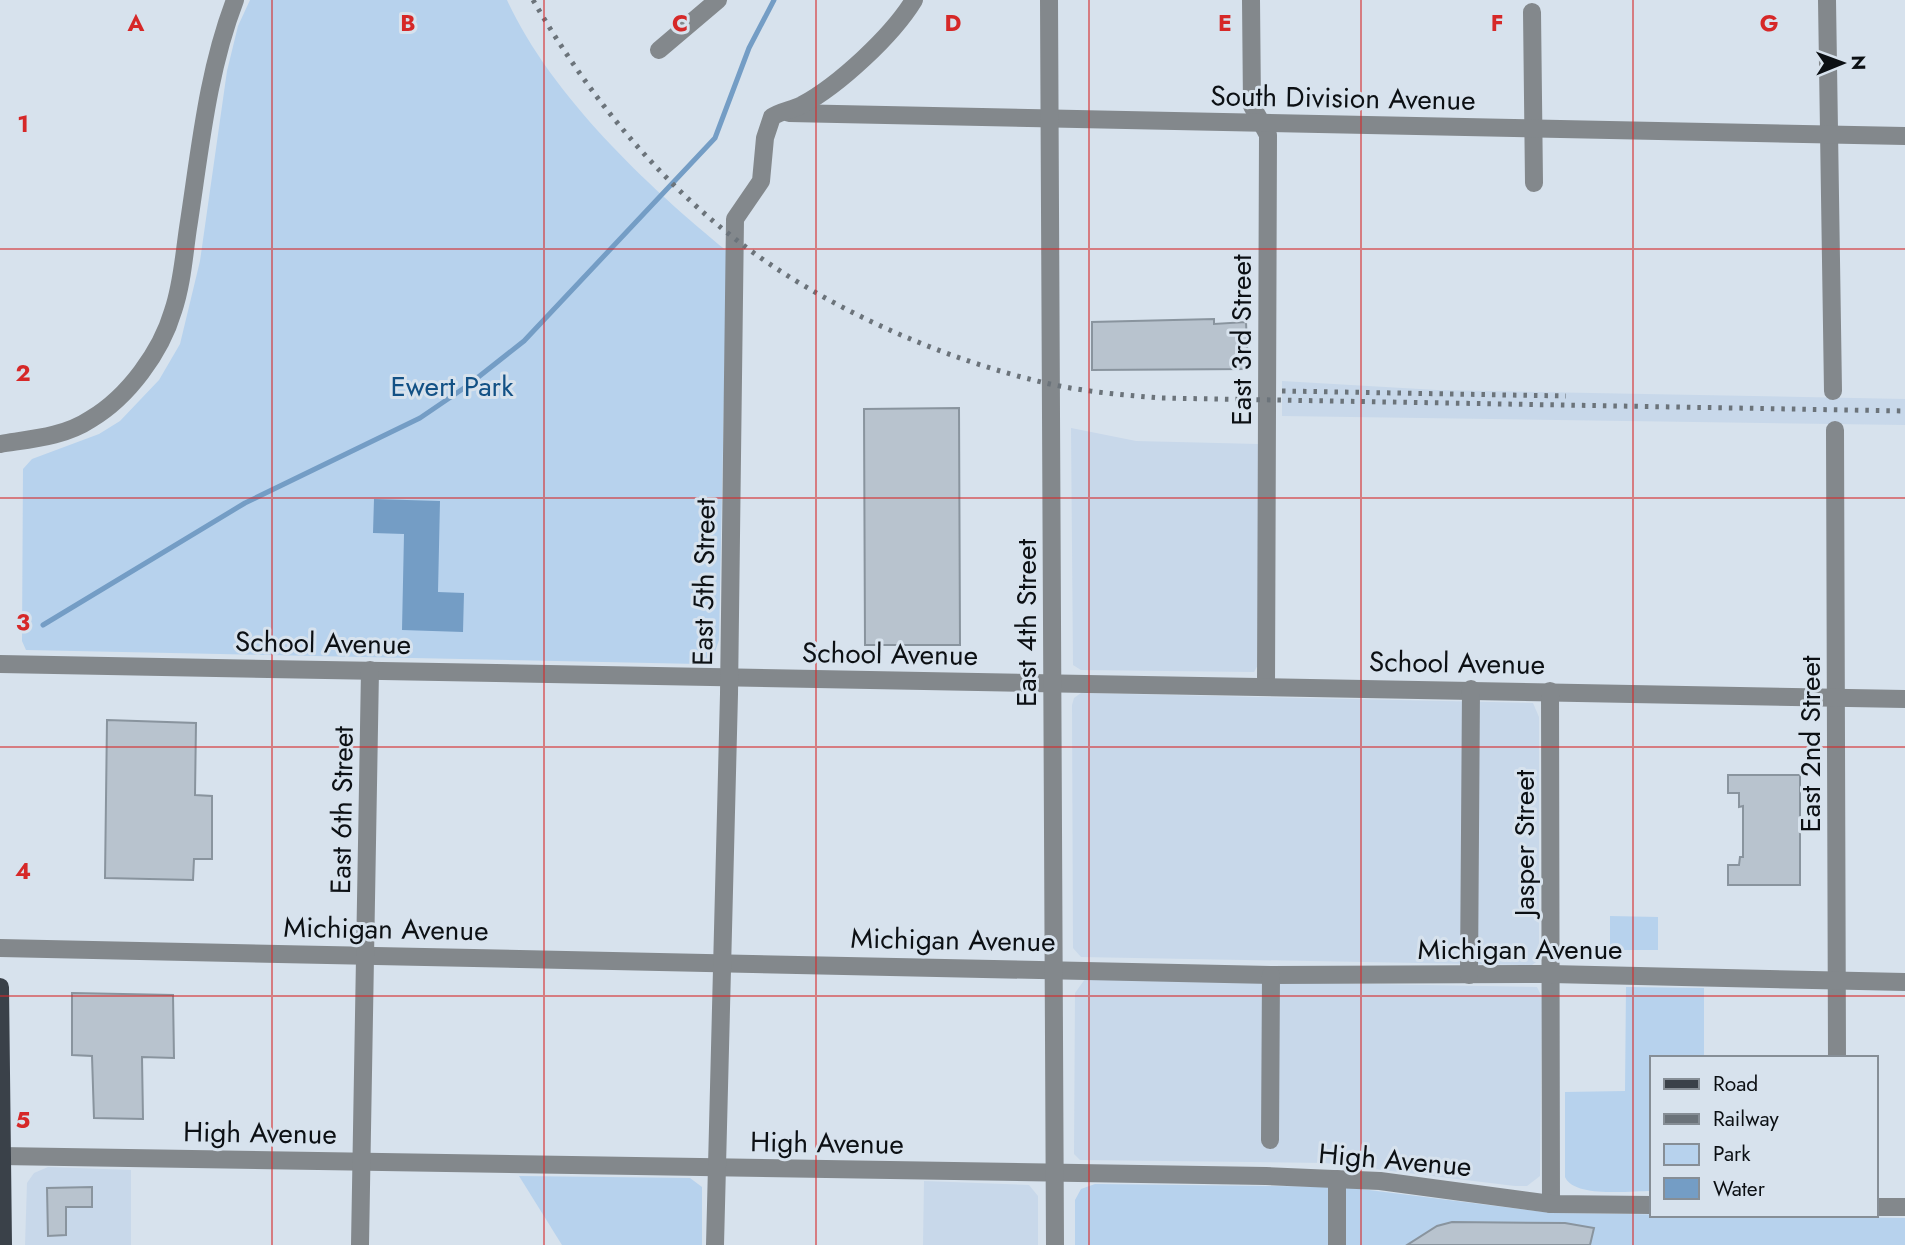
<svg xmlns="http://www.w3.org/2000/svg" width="1905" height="1245" viewBox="0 0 1905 1245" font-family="Jost,sans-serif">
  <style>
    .built { fill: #c8d8ea }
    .green { fill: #b7d2ed }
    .water { fill: #749dc5 }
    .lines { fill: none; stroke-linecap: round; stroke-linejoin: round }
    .stream { stroke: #749dc5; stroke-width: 5 }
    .building { fill: #b8c3ce; stroke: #89949e; stroke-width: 2 }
    .minor { stroke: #83888c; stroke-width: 18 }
    .tertiary { stroke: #83888c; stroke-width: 18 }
    .primary { stroke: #3a4149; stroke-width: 18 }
    .rail { stroke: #6b737a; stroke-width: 5; stroke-dasharray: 3.5 7; stroke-linecap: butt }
    .grid { fill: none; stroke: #d62828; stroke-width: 2; stroke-opacity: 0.55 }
    .labels { text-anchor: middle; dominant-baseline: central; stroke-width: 6; stroke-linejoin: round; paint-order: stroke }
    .street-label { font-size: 28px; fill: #0c1014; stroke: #d7e2ed }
    .park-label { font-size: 28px; fill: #135185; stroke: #d7e2ed }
    .grid-label { font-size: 23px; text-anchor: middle; font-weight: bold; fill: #d62828; stroke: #d7e2ed; stroke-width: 6; stroke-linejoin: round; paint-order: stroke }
  </style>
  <rect width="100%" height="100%" fill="#d7e2ed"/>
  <g class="built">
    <polygon points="1282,381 1437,390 1905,399 1905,425 1282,416"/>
    <polygon points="1071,428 1136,441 1258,444 1258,665 1254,672 1081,670 1073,665"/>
    <polygon points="1081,693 1533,703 1539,717 1539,960 1532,965 1081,957 1073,948 1072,705 1074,698"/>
    <polygon points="1085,979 1537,987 1542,997 1540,1176 1527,1186 1515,1186 1325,1163 1080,1160 1074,1154 1075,993"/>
    <polygon points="48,1167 131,1170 131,1245 25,1245 27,1183 34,1173"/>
    <polygon points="924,1181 1029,1185 1038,1196 1038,1245 923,1245"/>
  </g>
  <g class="green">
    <path d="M 250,0 L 507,0 C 551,95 646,185 727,251 L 719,640 L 713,658 L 699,664 L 26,650 L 22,641 L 23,469 L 32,459 L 99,434 L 120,421 L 159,380 L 180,344 L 200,261 L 227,71 L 238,26 Z"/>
    <polygon points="1610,916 1658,917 1658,950 1610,950"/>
    <path d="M 1626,987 L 1704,988 L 1704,1058 L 1651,1058 L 1651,1191 C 1630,1191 1574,1198 1565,1177 L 1565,1092 L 1625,1091 Z"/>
    <polygon points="519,1176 690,1178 702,1187 702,1245 562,1245"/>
    <polygon points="1095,1184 1345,1187 1552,1213 1905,1218 1905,1245 1075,1245 1075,1200 1081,1189"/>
  </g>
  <polygon class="water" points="374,499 440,501 438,592 464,593 463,632 402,630 404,534 373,533"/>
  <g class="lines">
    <polyline class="stream" points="43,625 245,503 420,418 467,386 524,341 715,138 749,48 774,0"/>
  </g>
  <g class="building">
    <polygon points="1214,319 1214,324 1246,322 1248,369 1092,370 1092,322"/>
    <polygon points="959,408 960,645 865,645 864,409"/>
    <polygon points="107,720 196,723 195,795 212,796 212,859 194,859 193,880 105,878"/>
    <polygon points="1728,775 1800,775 1800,885 1728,885 1728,865 1739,865 1740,857 1743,857 1743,806 1739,807 1739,793 1728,793"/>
    <polygon points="72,993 173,995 174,1058 142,1057 143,1119 94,1118 92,1056 72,1055"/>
    <polygon points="92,1187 92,1207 66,1207 66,1235 48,1236 47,1188"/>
    <polygon points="1452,1222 1565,1223 1594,1228 1590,1245 1407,1245 1437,1226"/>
  </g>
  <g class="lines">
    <g class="minor">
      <polyline points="1251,0 1252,106 1268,135 1266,685"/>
      <polyline points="1827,0 1833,391"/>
      <polyline points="1532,12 1534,183"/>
      <polyline points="659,50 718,0"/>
      <polyline points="789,113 1905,136"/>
      <polyline points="1835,430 1837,1058"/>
      <polyline points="0,664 1905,699"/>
      <polyline points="1550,691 1551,1204"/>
      <polyline points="0,948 1271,975 1551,974 1905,982"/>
      <polyline points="1469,975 1471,689"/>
      <polyline points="1270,1140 1271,975"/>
      <polyline points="0,1156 1266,1176 1380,1181 1551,1204 1651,1205"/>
      <polyline points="1337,1179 1337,1245"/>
      <polyline points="1875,1207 1905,1207"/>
      <polyline points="360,1245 370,670"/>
      <path d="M 715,1245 L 729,694 L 735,219 L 761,181 L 765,138 L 772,117 C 781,111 792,110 802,105 C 839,85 892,36 914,0"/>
    </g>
    <g class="tertiary">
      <polyline points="1049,0 1055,1245"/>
      <path d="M 0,444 C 31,439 64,437 91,419 C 128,397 161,352 173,311 C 182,285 184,255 188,228 C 200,151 207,73 235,0"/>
    </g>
    <polyline class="primary" points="0,987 3,1245"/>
    <g class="rail">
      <path d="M 533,0 C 585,90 652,174 734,238 C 820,306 943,360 1050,384 C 1086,392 1124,395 1160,398 L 1905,411"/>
      <polyline points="1282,391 1566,396"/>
    </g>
  </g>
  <path class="grid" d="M 272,0 L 272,1245M 544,0 L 544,1245M 816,0 L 816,1245M 1089,0 L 1089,1245M 1361,0 L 1361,1245M 1633,0 L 1633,1245M 0,249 L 1905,249M 0,498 L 1905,498M 0,747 L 1905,747M 0,996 L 1905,996"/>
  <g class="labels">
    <g class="street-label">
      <text transform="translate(1343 98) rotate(1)">South Division Avenue</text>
      <text transform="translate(1241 340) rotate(-90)">East 3rd Street</text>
      <text transform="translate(704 582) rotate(-89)">East 5th Street</text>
      <text transform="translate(1026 623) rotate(-90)">East 4th Street</text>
      <text transform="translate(323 643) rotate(1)">School Avenue</text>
      <text transform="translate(890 654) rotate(1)">School Avenue</text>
      <text transform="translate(1457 663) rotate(1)">School Avenue</text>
      <text transform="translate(1810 744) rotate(-90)">East 2nd Street</text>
      <text transform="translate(342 810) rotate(-89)">East 6th Street</text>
      <text transform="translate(1524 843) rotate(-90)">Jasper Street</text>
      <text transform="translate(386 929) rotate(1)">Michigan Avenue</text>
      <text transform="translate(953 940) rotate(1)">Michigan Avenue</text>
      <text x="1520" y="949">Michigan Avenue</text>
      <text transform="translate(260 1133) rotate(1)">High Avenue</text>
      <text transform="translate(827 1143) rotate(1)">High Avenue</text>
      <text transform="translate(1395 1160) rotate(5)">High Avenue</text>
    </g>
    <g class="park-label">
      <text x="452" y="386">Ewert Park</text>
    </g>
  </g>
  <g class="grid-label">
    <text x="136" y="31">A</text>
    <text x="408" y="31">B</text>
    <text x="680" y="31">C</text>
    <text x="953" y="31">D</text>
    <text x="1225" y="31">E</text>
    <text x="1497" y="31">F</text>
    <text x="1769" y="31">G</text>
    <text x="23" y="132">1</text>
    <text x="23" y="381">2</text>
    <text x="23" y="630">3</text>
    <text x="23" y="879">4</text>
    <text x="23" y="1128">5</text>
  </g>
  <rect x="1650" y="1056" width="228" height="161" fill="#d7e2ed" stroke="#868e96" stroke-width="2"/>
  <rect x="1664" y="1079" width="35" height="10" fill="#3a4149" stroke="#868e96" stroke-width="2"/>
  <text x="1713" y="1091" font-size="21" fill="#0c1014">Road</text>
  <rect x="1664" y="1114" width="35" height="10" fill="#6b737a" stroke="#868e96" stroke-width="2"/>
  <text x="1713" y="1126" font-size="21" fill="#0c1014">Railway</text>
  <rect x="1664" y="1144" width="35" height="21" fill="#b7d2ed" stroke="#868e96" stroke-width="2"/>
  <text x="1713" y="1161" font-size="21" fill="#0c1014">Park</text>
  <rect x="1664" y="1178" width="35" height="21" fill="#749dc5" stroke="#868e96" stroke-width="2"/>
  <text x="1713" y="1196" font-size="21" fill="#0c1014">Water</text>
  <g transform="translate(1842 63) rotate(89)" stroke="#d7e2ed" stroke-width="5" paint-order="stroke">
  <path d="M0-5L12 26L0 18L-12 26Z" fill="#0c1014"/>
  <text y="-10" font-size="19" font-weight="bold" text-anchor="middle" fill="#0c1014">N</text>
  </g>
</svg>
